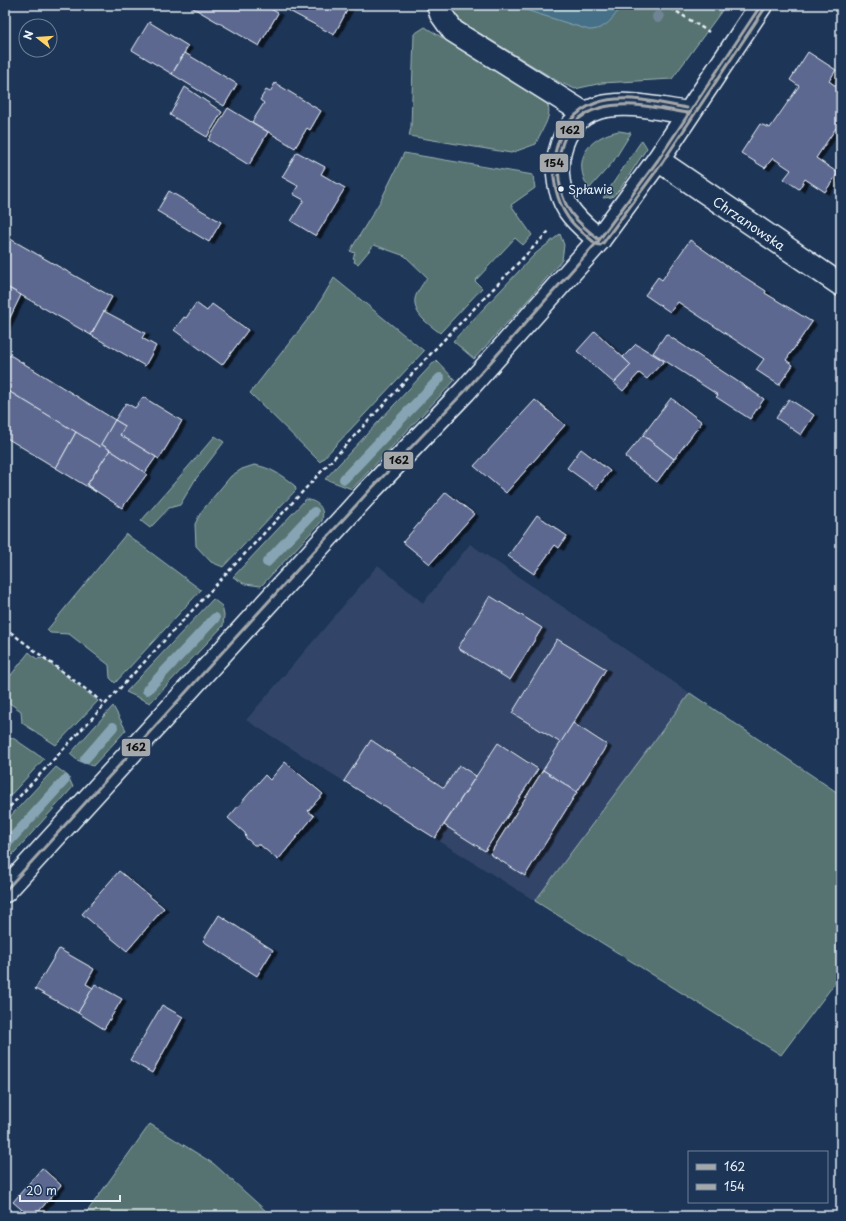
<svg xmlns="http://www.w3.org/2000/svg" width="846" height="1221" viewBox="0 0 846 1221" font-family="'Playpen Sans',sans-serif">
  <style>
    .built { fill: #304468 }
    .green { fill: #567371; stroke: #9fb2b4 }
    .water { fill: #447087; stroke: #86a4b4 }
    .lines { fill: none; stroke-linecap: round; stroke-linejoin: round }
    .stream { stroke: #86a4b4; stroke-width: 10 }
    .building { fill: #5d6890; stroke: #e8f1f8; filter: url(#shadow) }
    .minor-casing { stroke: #e8f1f8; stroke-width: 25 }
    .path { stroke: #e8f1f8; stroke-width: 2.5; stroke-dasharray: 4 3; stroke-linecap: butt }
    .minor { stroke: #1d3557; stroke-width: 22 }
    .bus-1-casing { stroke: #1d3557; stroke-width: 6 }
    .bus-2-casing { stroke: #1d3557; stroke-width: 6 }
    .bus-1 { stroke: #a4a8ab; stroke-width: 3 }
    .bus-2 { stroke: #a4a8ab; stroke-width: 3 }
    .tree { fill: #718496 }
    .bus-dot { fill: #e8f1f8; stroke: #1d3557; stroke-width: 1.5 }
    .labels { text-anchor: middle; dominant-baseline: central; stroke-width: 3; stroke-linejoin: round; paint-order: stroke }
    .bus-label { font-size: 12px; fill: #e8f1f8; stroke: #1d3557; text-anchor: start }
    .street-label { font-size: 13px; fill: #e8f1f8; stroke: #1d3557 }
    .line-badge { stroke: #1d3557; stroke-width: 1.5 }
    .pale-badge-label { font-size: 11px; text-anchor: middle; font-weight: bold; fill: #111 }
  </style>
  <defs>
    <filter id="shadow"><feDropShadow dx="4.5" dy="2.5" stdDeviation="0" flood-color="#0009"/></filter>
  </defs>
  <rect width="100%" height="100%" fill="#1d3557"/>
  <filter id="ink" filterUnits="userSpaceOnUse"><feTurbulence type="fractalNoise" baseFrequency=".025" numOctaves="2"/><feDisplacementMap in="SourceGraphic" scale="8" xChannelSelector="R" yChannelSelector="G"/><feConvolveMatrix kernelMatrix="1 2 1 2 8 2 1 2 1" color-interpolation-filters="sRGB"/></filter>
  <g filter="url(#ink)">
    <polygon class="built" points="470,544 690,693 535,901 246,720 378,565 423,603"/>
    <g class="green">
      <polygon points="449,5 726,5 672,79 602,83 575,89 559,82 460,21 453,14"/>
      <path d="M 425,27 L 546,102 C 555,115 540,131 536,144 L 511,153 L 409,136 L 411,127 L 414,34 Z"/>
      <path d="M 619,131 L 631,133 L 613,162 L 589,189 C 571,160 588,137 619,131 Z"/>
      <polygon points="642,140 647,148 620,189 612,197 603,198"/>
      <path d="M 404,153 L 533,175 L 535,188 L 511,205 L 532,235 L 523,245 L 515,238 L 475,281 L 482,288 L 440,333 C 430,325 413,315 415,299 C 416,292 424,283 427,277 L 405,256 L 374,245 L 358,264 L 354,262 L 355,259 L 353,258 L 355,253 L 350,251 L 381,200 Z"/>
      <polygon points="560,234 564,245 562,260 527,301 474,359 453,341 535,254"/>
      <polygon points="334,278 424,351 320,462 250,393 315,310"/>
      <polygon points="436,360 455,380 352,489 325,479"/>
      <polygon points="215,436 224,442 195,480 180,505 169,508 150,528 141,521"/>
      <path d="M 254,465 C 270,467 283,476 295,486 L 296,490 L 223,567 L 211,562 L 196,546 L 195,524 L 201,512 L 231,476 L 242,469 Z"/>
      <path d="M 306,499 C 318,502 325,507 322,521 L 261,586 L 245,584 L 233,577 Z"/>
      <polygon points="126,534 201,590 115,683 110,678 109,665 69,634 50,633 47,630"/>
      <polygon points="213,599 222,606 224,615 223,626 150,703 126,692"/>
      <polygon points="29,652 37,659 43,658 98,701 56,745 22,723 21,711 5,700 5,686 9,680 8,679"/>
      <polygon points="690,693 841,795 841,975 781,1055 535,901"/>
      <polygon points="113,706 126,730 93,766 77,760 70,754"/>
      <polygon points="13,738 44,759 5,801 5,740"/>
      <polygon points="56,767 68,776 73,787 5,863 5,822"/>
      <polygon points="150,1124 214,1164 266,1211 262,1216 84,1216"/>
    </g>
    <path class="water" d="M 510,5 L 622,5 C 613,18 606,30 589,30 Z"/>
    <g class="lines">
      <g class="stream">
        <polyline points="344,479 440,378"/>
        <polyline points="267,562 314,512"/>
        <polyline points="147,690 215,618"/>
        <polyline points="85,759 113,727"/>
        <polyline points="5,846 65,780"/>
      </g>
    </g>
    <g class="building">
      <polygon points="188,5 264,5 278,13 259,46"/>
      <polygon points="283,5 350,5 334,35 282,7"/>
      <polygon points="149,22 188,46 172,74 132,50"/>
      <polygon points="808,52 836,70 829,81 841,90 841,132 836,128 816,158 838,173 825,192 805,179 799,189 784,179 791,170 773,158 765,168 741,153 760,124 770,128 799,86 790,80"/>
      <polygon points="185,53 237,84 224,106 172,74"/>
      <polygon points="275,83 321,111 310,130 307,128 295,148 252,122 264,103 260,100 266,90 270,92"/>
      <polygon points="185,87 222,112 207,137 170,115"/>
      <polygon points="228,108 268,132 249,165 208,140"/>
      <polygon points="297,152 325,167 321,174 345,188 316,236 291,221 304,200 293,194 298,186 282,177"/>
      <polygon points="169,191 221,222 209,242 157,211"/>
      <polygon points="5,236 112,297 91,335 5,286"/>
      <polygon points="690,240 735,272 735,271 766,291 765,293 812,322 786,360 793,365 779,385 756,370 764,359 678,302 670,312 645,295 658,277 662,280"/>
      <polygon points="5,286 21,295 5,328"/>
      <polygon points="196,303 207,311 212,304 248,330 222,365 174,330 184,317 186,318"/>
      <polygon points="104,311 145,333 142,338 156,346 145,366 91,335"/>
      <polygon points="595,331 631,365 614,383 577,351"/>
      <polygon points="666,334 764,399 750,419 716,397 718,395 653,353"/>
      <polygon points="636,344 664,361 647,379 639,373 623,391 614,383 631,365 623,357"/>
      <polygon points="10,355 115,420 100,447 5,389 5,362"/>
      <polygon points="5,389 76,432 56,468 5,437"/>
      <polygon points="143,397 182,421 159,459 120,435 125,426 115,420 126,403 135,408"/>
      <polygon points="671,398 702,422 674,459 643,435"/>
      <polygon points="789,399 814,415 801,435 776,418"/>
      <polygon points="535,400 565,425 506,493 474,466"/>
      <polygon points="115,420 125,426 120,435 156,457 145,473 101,444"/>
      <polygon points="76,432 100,447 101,444 110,450 87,485 96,492 56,468"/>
      <polygon points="643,435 674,459 657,482 625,457"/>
      <polygon points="581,449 610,471 596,489 567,468"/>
      <polygon points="110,450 147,474 122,508 87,485"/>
      <polygon points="446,492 474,514 430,564 403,542"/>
      <polygon points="537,515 567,536 559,548 555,545 534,574 508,556"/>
      <polygon points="490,596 542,628 510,680 458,648"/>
      <polygon points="557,639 606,669 561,743 512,713"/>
      <polygon points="573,723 607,745 577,792 543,770"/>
      <polygon points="371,740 444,788 459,765 476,776 435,838 344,781"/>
      <polygon points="498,743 538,769 485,851 444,825"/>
      <polygon points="285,762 323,794 308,811 314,816 278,860 260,845 254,845 246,838 245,833 228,818 265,775 270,780"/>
      <polygon points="543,770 577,792 525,876 490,854"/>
      <polygon points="119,871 164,908 127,951 82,914"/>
      <polygon points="219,915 273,950 257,976 203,941"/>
      <polygon points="59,949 94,969 86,984 93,988 78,1013 35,989"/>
      <polygon points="95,984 122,999 104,1029 78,1013"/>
      <polygon points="162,1005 183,1017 152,1073 130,1060"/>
      <polygon points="42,1168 61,1185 35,1216 29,1216 13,1202"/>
    </g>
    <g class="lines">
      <g class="minor-casing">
        <g id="minor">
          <polyline points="438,5 441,14 453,31 584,113"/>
          <path id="s1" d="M 658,160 L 841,285"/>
          <path d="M 599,240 C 589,231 577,222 569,210 C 548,176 556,121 598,108 C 627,100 659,109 688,113"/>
          <polyline points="5,891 370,490 465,391 599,240 658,160 761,5"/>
        </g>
      </g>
      <g class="path">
        <polyline points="671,8 709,32"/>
        <polyline points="5,628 105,704"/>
        <polyline points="5,812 437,347 549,231"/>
      </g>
      <use href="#minor" class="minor"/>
      <g class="bus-1-casing">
        <g id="bus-1">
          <path d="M 599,240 C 589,231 576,222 569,210 C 549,176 556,119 600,108 C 629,100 659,109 688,113"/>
          <polyline points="5,891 370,490 465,391 599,240 658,160 761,5"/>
        </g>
      </g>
      <g class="bus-2-casing">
        <path id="bus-2" d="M 687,108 C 658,103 624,93 596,103 C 552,119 544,174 564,211 C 571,225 585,234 596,244 L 600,245 L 603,243 L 662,163 L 765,8"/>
      </g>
      <use href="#bus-1" class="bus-1"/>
      <use href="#bus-2" class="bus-2"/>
    </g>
    <circle class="tree" cx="658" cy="17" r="6"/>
  </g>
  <circle class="bus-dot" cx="561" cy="189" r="3.5"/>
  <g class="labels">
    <g class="bus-label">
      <text x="568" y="189">Spławie</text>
    </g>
    <g class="street-label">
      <text stroke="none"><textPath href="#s1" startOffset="111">Chrzanowska</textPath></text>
    </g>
  </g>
  <g class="line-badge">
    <rect x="555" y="120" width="30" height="19" rx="4" fill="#a4a8ab"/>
    <rect x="539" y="153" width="30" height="20" rx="4" fill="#a4a8ab"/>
    <rect x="383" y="451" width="31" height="19" rx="4" fill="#a4a8ab"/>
    <rect x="121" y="738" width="30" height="19" rx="4" fill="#a4a8ab"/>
  </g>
  <g class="pale-badge-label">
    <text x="570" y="134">162</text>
    <text x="554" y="167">154</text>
    <text x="399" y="464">162</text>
    <text x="136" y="751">162</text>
  </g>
  <rect width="846" height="1221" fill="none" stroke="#1d3557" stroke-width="20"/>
  <rect x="10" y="10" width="826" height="1201" fill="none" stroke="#e8f1f8" stroke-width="1.5" filter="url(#ink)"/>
  <rect x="688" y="1151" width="140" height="52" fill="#1d3557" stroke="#6e8097"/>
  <rect x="696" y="1164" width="20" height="6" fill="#a4a8ab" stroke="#6e8097"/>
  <text x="724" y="1171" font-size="12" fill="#e8f1f8">162</text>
  <rect x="696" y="1184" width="20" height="6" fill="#a4a8ab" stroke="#6e8097"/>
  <text x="724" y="1191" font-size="12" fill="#e8f1f8">154</text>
  <g transform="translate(38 38) rotate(287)"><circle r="19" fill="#1d3557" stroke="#6e8097"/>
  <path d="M0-3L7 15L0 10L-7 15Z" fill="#ffd166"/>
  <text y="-6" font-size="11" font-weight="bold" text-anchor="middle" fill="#e8f1f8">N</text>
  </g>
  <path d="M20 1195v6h100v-6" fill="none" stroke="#e8f1f8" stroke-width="2"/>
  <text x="26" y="1195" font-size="12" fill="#e8f1f8" stroke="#1d3557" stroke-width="3" paint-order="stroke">20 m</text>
</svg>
